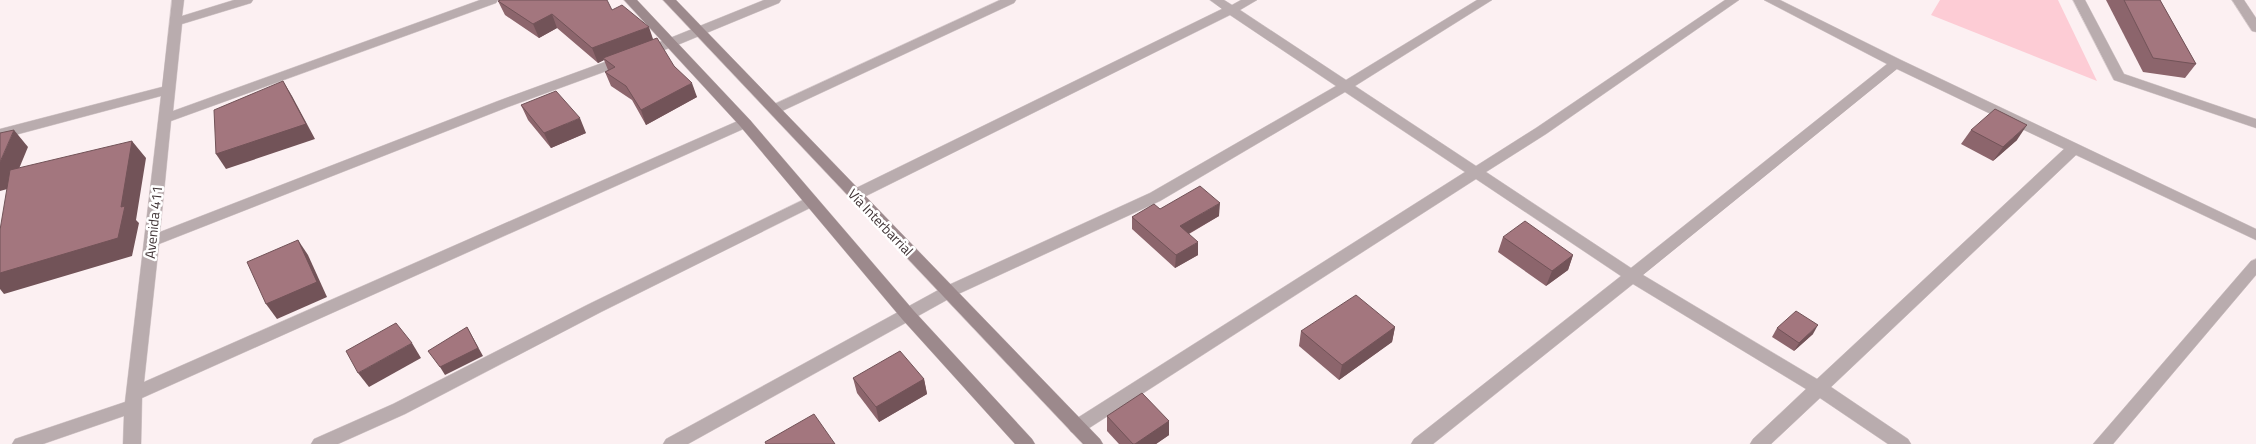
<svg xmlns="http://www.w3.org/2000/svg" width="2256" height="444" viewBox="0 0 2256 444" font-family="'Titillium Web',sans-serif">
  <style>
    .green { fill: #fdccd5 }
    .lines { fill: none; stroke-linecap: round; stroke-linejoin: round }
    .street-casing { stroke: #daced0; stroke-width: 1 }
    .secondary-casing { stroke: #daced0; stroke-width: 1 }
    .street { fill: #b9acae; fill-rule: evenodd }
    .secondary { fill: #9c898c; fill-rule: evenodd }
    .wall { fill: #8c656c }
    .shaded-wall { fill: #725358 }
    .building { fill: #a3767e; stroke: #725358 }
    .labels { text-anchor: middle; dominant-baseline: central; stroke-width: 5; stroke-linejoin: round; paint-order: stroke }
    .street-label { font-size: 14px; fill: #403436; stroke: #fff }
  </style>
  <rect width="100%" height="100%" fill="#fcf0f2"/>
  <polygon class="green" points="1940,0 2058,0 2097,81 1931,15"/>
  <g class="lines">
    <g class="street-casing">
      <g id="street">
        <polygon points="172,0 184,0 182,16 234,0 253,0 251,3 182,24 173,111 480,0 498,0 496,3 171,121 160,232 498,101 665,40 764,0 781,0 779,3 675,46 508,107 159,244 144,382 740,120 750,120 752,123 750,126 142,398 141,444 123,444 124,416 43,444 12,444 15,439 125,402 161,96 0,139 0,129 162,87"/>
        <polygon points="1000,0 1016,0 1014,3 780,112 775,113 768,109 770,106"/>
        <path d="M 1210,0 L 1224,0 L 1232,5 L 1241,0 L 1257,0 L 1240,10 L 1346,80 L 1477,0 L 1492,0 L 1355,86 L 1476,166 L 1536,128 L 1725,0 L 1739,0 L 1546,134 L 1486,172 L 1631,268 L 1887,64 L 1764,0 L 1780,0 L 1901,60 L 2256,229 L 2256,240 L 2076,155 L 1831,387 L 1908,439 L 1911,444 L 1888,444 L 1820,398 L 1771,444 L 1750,444 L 1753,439 L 1806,389 L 1633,284 L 1433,444 L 1411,444 L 1414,439 L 1621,276 L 1476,179 L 1083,432 L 1077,434 L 1071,432 L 1068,427 L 1071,422 L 1465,172 L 1345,92 L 1160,201 L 954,296 L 688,444 L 663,444 L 666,439 L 942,288 L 1150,193 L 1336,86 L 1230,15 L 860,199 L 850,199 L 848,195 L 850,191 L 1222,9 ZM 1897,69 L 2064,149 L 1817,379 L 1643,275 Z"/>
        <polygon points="2073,0 2085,0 2124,74 2256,119 2256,128 2114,80"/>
        <polygon points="2232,0 2244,0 2256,18 2256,32 2252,31"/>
        <polygon points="811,196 816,197 818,201 816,205 601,312 405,414 338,444 311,444 314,439 393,404 589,304"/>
        <polygon points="2256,259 2256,275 2113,444 2093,444 2251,261"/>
      </g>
    </g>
    <g class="secondary-casing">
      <g id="secondary">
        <polygon points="624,0 637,0 750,120 914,311 1032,439 1035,444 1015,444 902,319 740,126"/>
        <polygon points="663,0 676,0 1100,439 1103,444 1083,444"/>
      </g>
    </g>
    <use href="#street" class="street"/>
    <use href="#secondary" class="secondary"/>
  </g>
  <g class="wall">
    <polygon points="2106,0 2160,0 2196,64 2185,78 2143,72"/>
    <polygon points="498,1 612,10 654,40 674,66 697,97 646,125 632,100 611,86 605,72 608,70 604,60 598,63 557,28 539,38 505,15"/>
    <polygon points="521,105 586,133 551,148 528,120"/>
    <polygon points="1971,130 2017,140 1993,161 1961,144"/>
    <polygon points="1160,209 1219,216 1189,234 1198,255 1175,268 1132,229 1132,217"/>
    <polygon points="1503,237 1573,255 1568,270 1546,286 1498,252"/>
    <polygon points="1395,327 1392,342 1339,380 1299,346 1301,331"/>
    <polygon points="1777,328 1813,334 1794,351 1772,337"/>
    <polygon points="853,378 924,379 927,394 879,422 857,393"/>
    <polygon points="1107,416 1169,421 1169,435 1156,444 1119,444 1107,431"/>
  </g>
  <g class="shaded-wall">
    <polygon points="552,14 557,28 539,38 533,24"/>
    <polygon points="649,27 654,42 603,58 604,60 598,63 592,48"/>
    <polygon points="283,81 292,96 315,139 226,169 216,154"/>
    <polygon points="692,83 697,97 646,125 641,110"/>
    <polygon points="580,118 586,133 551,148 544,133"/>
    <polygon points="2027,125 2017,140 1993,161 2003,147"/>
    <polygon points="14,130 28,147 11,188 0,191 0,162"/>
    <polygon points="132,141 146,158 136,220 139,223 132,256 4,294 0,289 0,273"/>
    <polygon points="1220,203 1219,216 1179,239 1180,226"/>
    <polygon points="298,240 308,255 327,297 277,319 266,304"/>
    <polygon points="1198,242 1198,255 1175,268 1176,255"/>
    <polygon points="1573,255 1568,270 1546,286 1552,271"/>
    <polygon points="1818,325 1813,334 1794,351 1799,343"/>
    <polygon points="467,327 483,356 445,375 440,367"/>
    <polygon points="1395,327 1392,342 1339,380 1342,365"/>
    <polygon points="412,343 421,358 369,387 358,373"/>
    <polygon points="924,379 927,394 879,422 876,407"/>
    <polygon points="1169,421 1169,435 1156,444 1135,444"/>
  </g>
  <g class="building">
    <polygon points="501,0 607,0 612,10 622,5 649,27 592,48 552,14 533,24 498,1"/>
    <polygon points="2124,0 2160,0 2196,64 2153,58"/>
    <polygon points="657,38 674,66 692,83 641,110 626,86 605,72 615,67 603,58"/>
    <polygon points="283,81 306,124 216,154 214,110"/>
    <polygon points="556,91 580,118 544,133 521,105"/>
    <polygon points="1995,109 2027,125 2003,147 1971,130"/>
    <polygon points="14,130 0,162 0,133"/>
    <polygon points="132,141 121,207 125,206 118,238 0,273 0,230 10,170"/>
    <polygon points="1200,186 1220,203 1180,226 1198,242 1176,255 1132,217 1154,204 1160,209"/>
    <polygon points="1525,221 1573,255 1552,271 1503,237"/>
    <polygon points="298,240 317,282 266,304 247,262"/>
    <polygon points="1356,295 1395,327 1342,365 1301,331"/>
    <polygon points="1796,311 1818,325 1799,343 1777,328"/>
    <polygon points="396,323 412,343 358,373 346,351"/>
    <polygon points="467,327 478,348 440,367 428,351"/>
    <polygon points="900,351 924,379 876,407 853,378"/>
    <polygon points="1142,393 1169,421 1135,444 1133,444 1107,416"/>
    <polygon points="814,414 835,444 766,444 765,442"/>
  </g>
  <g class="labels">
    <g class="street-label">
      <text transform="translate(153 222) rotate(-84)">Avenida 411</text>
      <text transform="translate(881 222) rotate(46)">Vía Interbarrial</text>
    </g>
  </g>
</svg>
